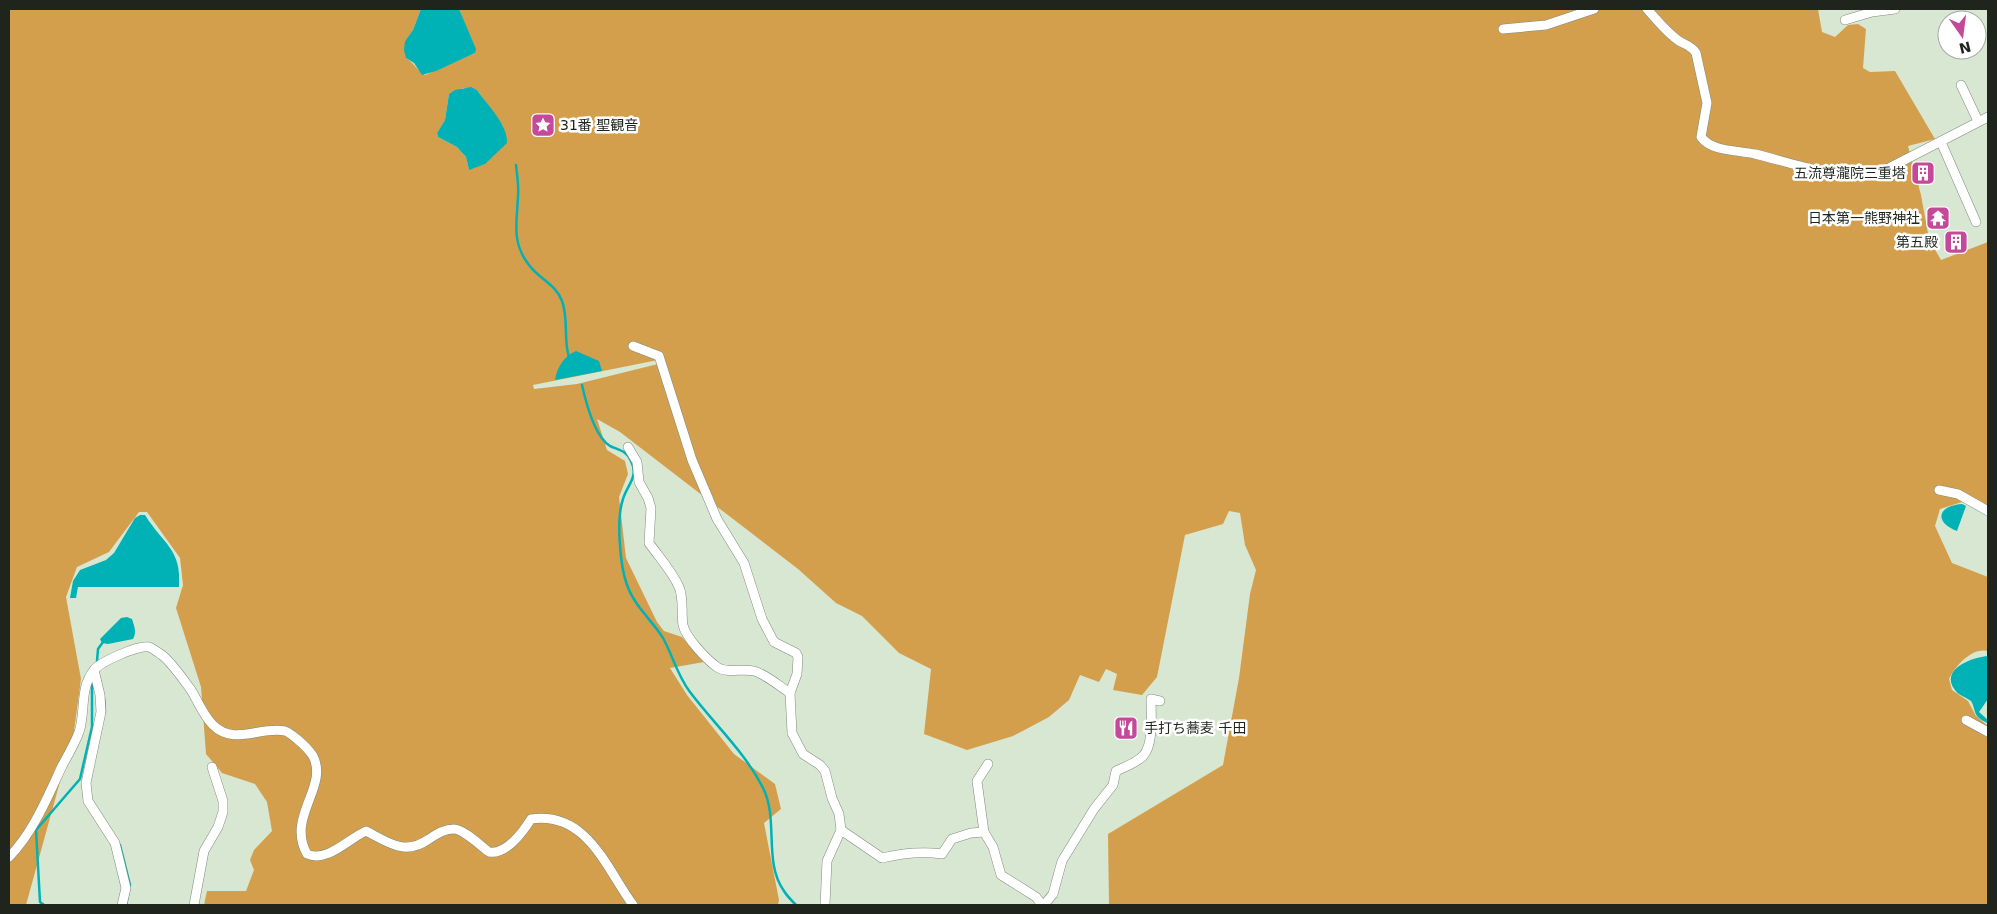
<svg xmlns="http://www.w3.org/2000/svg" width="1997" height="914" viewBox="0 0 1997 914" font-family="'DejaVu Sans','Noto Sans JP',sans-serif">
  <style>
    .forest { fill: #d49f4d; fill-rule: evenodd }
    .water { fill: #00b1b5 }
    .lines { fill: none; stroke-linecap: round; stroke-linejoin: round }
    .stream { stroke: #00b1b5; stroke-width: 2.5 }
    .minor-casing { stroke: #7e8c79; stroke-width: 10 }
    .minor { stroke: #fff; stroke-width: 9 }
    .labels { text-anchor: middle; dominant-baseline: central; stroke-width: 5; stroke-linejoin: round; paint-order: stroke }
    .poi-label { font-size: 14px; fill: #1f251d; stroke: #fff; text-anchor: end }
  </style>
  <rect width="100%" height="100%" fill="#d8e7d2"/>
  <path class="forest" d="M 9,9 L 421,9 L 413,30 L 405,41 L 406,58 C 414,63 418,71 425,75 L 475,53 L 459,9 L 1818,9 L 1822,32 L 1835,37 L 1848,25 L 1858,24 L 1866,29 L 1863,68 L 1870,72 L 1895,71 L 1935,139 L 1908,146 L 1921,195 L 1929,239 L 1941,260 L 1988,242 L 1988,510 L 1962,502 L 1940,509 L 1935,526 L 1952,563 L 1988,577 L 1988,651 C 1972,647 1955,666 1949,679 L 1952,690 L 1968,701 L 1976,716 L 1988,726 L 1988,905 L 1109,905 L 1108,834 L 1223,765 L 1239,678 L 1250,594 L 1256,570 L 1245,545 L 1240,513 L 1229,511 L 1223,524 L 1185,535 L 1157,677 L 1142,695 L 1113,690 L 1117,674 L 1106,669 L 1099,682 L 1080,675 L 1069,700 L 1049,717 L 1013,736 L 967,750 L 924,734 L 931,669 L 899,653 L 862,616 L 836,603 L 798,569 L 620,432 L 597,419 L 607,450 L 625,461 L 628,474 L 619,497 L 626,558 L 657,622 L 664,631 L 682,637 L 704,662 L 670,668 L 687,695 L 734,754 L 775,784 L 781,809 L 764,823 L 779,900 L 778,905 L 204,905 L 207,891 L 246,891 L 254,870 L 250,860 L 254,850 L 272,831 L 267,802 L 255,784 L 222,773 L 206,754 L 201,687 L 176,608 L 183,585 L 180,558 L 147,512 L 139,512 L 109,552 L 77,567 L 66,597 L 81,679 L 74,731 L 26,905 L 9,905 ZM 463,88 L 477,90 L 503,126 L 469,170 L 466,157 L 457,147 L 438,137 L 437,133 L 445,120 L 449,94 ZM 658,360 L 658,364 L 577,384 L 534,389 L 533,385 Z"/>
  <g class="water">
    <polygon points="421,9 459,9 476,49 475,53 436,71 422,75 414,63 406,58 404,50 405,41 413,30"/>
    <path d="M 471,87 L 477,90 C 487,105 508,124 507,143 L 485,164 L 469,170 L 466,157 L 457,147 L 438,137 L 437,133 L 445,120 L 449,94 L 455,90 Z"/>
    <path d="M 576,351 L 599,361 L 602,371 L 555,380 C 557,367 564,356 576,351 Z"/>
    <path d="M 1962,504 L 1966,506 L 1957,531 C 1935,523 1936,506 1962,504 Z"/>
    <path d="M 140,515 L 145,515 C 163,544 182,549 179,587 L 78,587 L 76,598 L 70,598 L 73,581 L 80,570 L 106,560 L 114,553 L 135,518 Z"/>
    <path d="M 127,617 L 132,619 C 134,626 137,632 133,639 L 108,644 L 102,643 L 100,639 L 121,618 Z"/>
    <path d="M 1988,656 L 1988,699 L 1979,712 L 1988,720 L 1987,723 C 1984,721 1979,719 1977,716 C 1974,712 1974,705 1971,701 C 1966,697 1959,696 1955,690 C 1939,669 1973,657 1988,656 Z"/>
  </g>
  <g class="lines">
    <g class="stream">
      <path d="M 516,165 C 517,175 519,186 518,196 C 517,223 511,242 529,265 C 539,279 556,284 562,301 C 569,320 563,339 569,357"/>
      <path d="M 582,385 C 586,403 594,436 610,446 C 619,450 627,451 631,461 C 639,477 627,485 623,499 C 616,519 620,566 627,585 C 634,606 652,620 663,638 C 673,656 677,675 690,692 C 714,724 745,752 763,788 C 779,819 763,862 784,891 C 787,896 792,901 796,905"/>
      <polyline points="97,661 98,649 103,642"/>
      <polyline points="104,698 105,712"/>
      <polyline points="120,845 130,885 126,905"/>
      <polyline points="44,905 40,902 36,830 80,779 92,727 92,684"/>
    </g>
    <g class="minor-casing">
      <g id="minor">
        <path d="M 1647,9 C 1657,20 1667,33 1679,41 C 1686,45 1692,46 1696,53 L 1707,103 L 1701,137 C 1712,152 1738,150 1755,154 C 1797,164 1842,183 1885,170 L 1988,117"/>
        <polyline points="1845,20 1872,12 1895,9"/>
        <polyline points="1503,29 1546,25 1594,9"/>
        <polyline points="1961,85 1978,121"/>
        <polyline points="1941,142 1976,222"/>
        <polyline points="633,346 659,356 692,460 717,519 744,563 762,619 774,642 796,653 798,657 797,674 790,693 792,733 803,754 820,765 825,771 832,798 839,814 841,830 827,861 825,905"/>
        <path d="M 628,447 L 637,462 L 639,482 L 648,498 L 651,508 L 649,543 C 659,557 672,571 679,587 C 684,598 681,613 683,625 C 686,638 706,659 717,667 C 727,674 742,668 754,671 C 767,675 779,686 790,693"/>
        <polyline points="1939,490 1958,494 1988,511"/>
        <polyline points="94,670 100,695 101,712 86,783 88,801 115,843 126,888 122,905"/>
        <polyline points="1966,720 1988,732"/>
        <path d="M 841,830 L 882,858 C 903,853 921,851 942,854 L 952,839 L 971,833 L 984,832 L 993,847 L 1001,875 L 1036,897 L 1042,905"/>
        <polyline points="984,832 977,781 988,764"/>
        <path d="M 9,857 C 33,833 48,796 62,766 C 68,755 75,743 79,732 C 86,711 79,689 94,670 C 100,662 138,645 149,647 C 152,648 159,653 162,655 C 172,663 183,679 191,690 C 198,701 203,715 213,725 C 234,746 260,726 285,731 C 289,732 294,737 297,739 C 303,744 309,750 313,756 C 329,787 286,817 307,854 C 327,863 348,839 366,831 C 389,843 405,856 429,839 C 437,834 444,829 454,829 C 463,829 481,846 489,852 C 506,855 523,832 531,819 C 587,811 606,868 633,905"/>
        <polyline points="194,905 204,851 218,827 223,812 223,801 212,767"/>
        <path d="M 1044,905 L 1053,894 L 1062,861 L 1094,809 L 1113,785 L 1116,771 C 1125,767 1136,763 1143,756 C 1154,745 1151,713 1151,699 L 1160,701"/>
      </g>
    </g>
    <use href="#minor" class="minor"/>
  </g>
  <defs>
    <g id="sight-square" transform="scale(1.25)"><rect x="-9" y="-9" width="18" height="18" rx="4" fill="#c54999" stroke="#fff"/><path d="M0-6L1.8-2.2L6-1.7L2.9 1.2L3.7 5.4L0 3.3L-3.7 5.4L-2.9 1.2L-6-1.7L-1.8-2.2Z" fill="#fff"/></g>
    <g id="building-square" transform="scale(1.25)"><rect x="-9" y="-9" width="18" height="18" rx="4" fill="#c54999" stroke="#fff"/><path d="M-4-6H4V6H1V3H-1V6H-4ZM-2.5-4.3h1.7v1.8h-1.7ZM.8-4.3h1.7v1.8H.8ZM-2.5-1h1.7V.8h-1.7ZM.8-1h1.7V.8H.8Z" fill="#fff"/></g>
    <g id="temple-square" transform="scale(1.25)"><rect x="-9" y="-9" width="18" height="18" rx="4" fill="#c54999" stroke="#fff"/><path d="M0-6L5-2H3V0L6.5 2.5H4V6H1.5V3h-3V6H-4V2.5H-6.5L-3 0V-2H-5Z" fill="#fff"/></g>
    <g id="restaurant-square" transform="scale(1.25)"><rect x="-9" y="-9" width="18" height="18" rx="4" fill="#c54999" stroke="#fff"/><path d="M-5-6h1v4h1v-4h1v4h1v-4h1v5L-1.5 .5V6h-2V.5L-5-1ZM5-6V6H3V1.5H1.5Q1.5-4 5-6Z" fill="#fff"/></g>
  </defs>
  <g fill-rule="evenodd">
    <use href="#sight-square" x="543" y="125"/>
    <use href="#building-square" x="1923" y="173"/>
    <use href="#temple-square" x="1938" y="218"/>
    <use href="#building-square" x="1956" y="242"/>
    <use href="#restaurant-square" x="1126" y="728"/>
  </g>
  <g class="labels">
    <g class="poi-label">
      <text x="560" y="125" text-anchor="start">31番 聖観音</text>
      <text x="1906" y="173">五流尊瀧院三重塔</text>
      <text x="1920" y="218">日本第一熊野神社</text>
      <text x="1938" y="242">第五殿</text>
      <text x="1144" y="728" text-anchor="start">手打ち蕎麦 千田</text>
    </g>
  </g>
  <rect width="1997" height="914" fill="none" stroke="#1f251d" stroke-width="20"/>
  <g transform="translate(1962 35) rotate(166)"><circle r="24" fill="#ffffff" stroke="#a5a8a5"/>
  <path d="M0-4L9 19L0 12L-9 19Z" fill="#c54999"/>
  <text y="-8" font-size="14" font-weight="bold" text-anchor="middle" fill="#1f251d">N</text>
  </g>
</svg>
